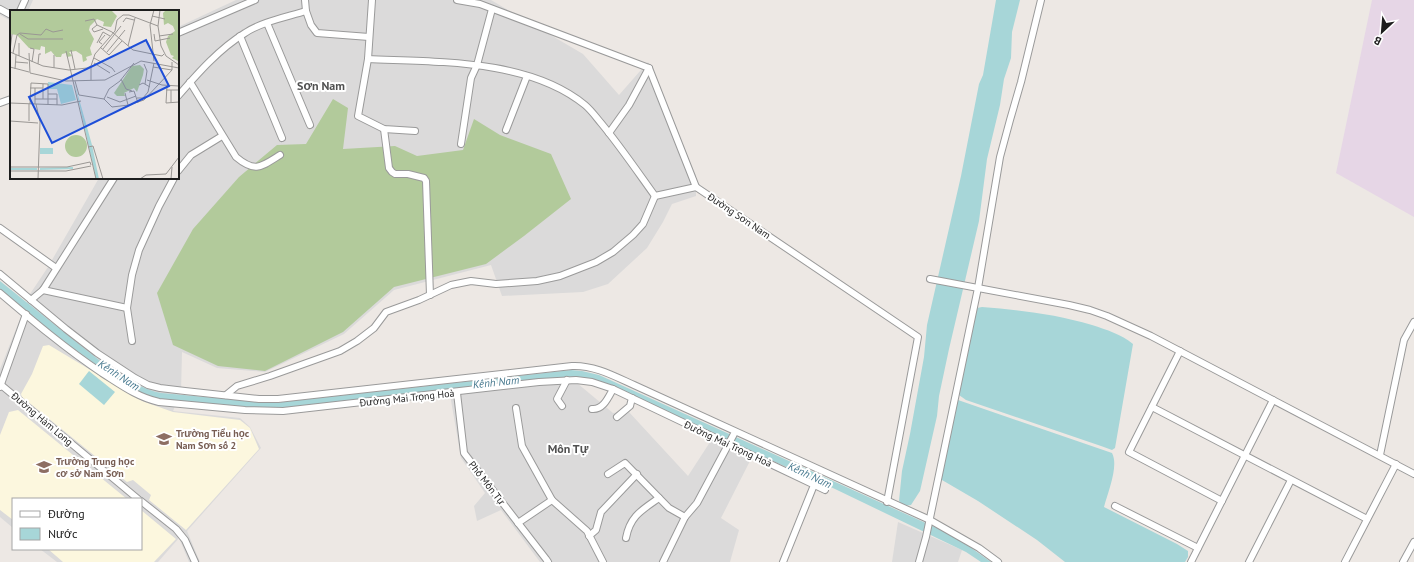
<svg xmlns="http://www.w3.org/2000/svg" width="1414" height="562" viewBox="0 0 1414 562" font-family="'PT Sans',sans-serif">
  <style>
    .residential { fill: #dbdada }
    .industrial { fill: #e6d6e6 }
    .education { fill: #fcf7de }
    .forest { fill: #b2ca9b }
    .water { fill: #a7d6d8 }
    .lines { fill: none; stroke-linecap: round; stroke-linejoin: round }
    .street-casing { stroke: #9a9a9a; stroke-width: 8 }
    .street { stroke: #fff; stroke-width: 6 }
    .labels { text-anchor: middle; dominant-baseline: central; stroke-width: 4; stroke-linejoin: round; paint-order: stroke }
    .street-label { font-size: 10px; fill: #1d1d1d; stroke: #fff }
    .education-label { font-size: 10px; font-weight: bold; fill: #785e54; stroke: #fff; text-anchor: start }
    .water-label { font-size: 11px; font-style: italic; fill: #47798f; stroke: #fff }
    .quarter-label { font-size: 12px; font-weight: bold; fill: #505050; stroke: #fff }
    .inset-river { fill: none; stroke: #a7d6d8; stroke-width: 2 }
    .inset-road { fill: none; stroke: #9a9794; stroke-width: 1 }
    .view { fill: #1d4ed8; fill-opacity: 0.15; stroke: #1d4ed8; stroke-width: 2 }
    .inset-edge { fill: none; stroke: #1d1d1d; stroke-width: 2 }
  </style>
  <rect width="100%" height="100%" fill="#ede8e4"/>
  <g class="residential">
    <polygon points="0,0 33,0 28,11 11,11 11,21 0,15"/>
    <polygon points="236,0 491,0 583,54 619,95 648,62 696,176 696,196 672,204 663,222 647,248 608,284 583,292 502,296 491,265 394,290 344,334 265,372 217,368 182,352 181,392 173,411 240,418 250,427 261,448 187,531 200,562 189,562 179,538 158,562 57,562 40,549 141,549 141,499 13,499 13,528 0,517 0,369 30,294 48,267 99,178 178,178 178,27"/>
    <polygon points="577,383 613,413 628,411 688,476 712,439 751,459 721,518 739,530 730,562 540,562 501,510 477,521 474,506 485,493 461,458 449,389"/>
    <polygon points="898,522 962,550 958,562 892,562"/>
  </g>
  <polygon class="industrial" points="1372,0 1414,0 1414,217 1336,173"/>
  <g class="education">
    <polygon points="49,345 142,401 173,412 240,420 250,428 259,449 186,530 149,500 151,495 133,480 127,482 22,397 21,394 32,374 43,346"/>
    <polygon points="18,410 127,499 13,499 13,520 0,510 0,435 9,412"/>
    <polygon points="141,510 176,539 154,562 63,562 48,549 141,549"/>
  </g>
  <polygon class="forest" points="333,99 348,108 343,149 395,146 417,156 463,150 474,119 500,135 551,154 571,199 524,236 486,264 394,287 343,332 265,371 218,366 173,345 157,293 193,229 239,177 277,145 306,144"/>
  <g class="water">
    <polygon points="996,0 1020,0 1012,32 1011,58 1004,79 1000,105 987,159 979,221 949,349 939,396 937,416 920,491 911,505 904,506 899,501 902,471 910,434 924,357 927,325 961,176 979,84 983,75"/>
    <path d="M 0,281 C 25,301 50,321 75,341 C 99,360 130,387 161,393 L 273,403 L 571,370 L 582,371 L 599,375 L 939,529 L 970,547 L 991,562 L 981,562 L 966,552 L 835,489 L 594,380 L 577,377 L 274,409 L 164,401 C 133,393 112,377 87,358 C 57,337 29,313 0,290 Z"/>
    <path d="M 982,307 C 1020,310 1055,314 1092,325 C 1107,330 1121,334 1133,344 L 1115,448 L 1112,450 L 1101,446 L 966,400 L 959,395 L 977,308 Z"/>
    <polygon points="89,371 115,392 104,405 79,384"/>
    <path d="M 958,400 L 1112,453 C 1119,466 1108,492 1104,507 L 1177,544 L 1188,551 L 1188,557 L 1185,562 L 1065,562 L 1037,540 L 978,501 L 942,480 L 941,478 L 956,401 Z"/>
  </g>
  <g class="lines">
    <g class="street-casing">
      <g id="street">
        <polyline points="305,0 306,11"/>
        <polyline points="372,0 368,59 358,116 384,129 415,131"/>
        <polyline points="457,0 480,4 649,68 696,187 918,337 887,502"/>
        <polyline points="0,9 11,15"/>
        <polyline points="20,11 25,0"/>
        <polyline points="267,23 310,125"/>
        <polyline points="178,33 255,0"/>
        <polyline points="240,36 282,138"/>
        <path d="M 368,59 C 437,62 529,59 585,105 C 591,110 596,117 601,123 C 620,146 637,171 655,196"/>
        <path d="M 190,82 L 236,157 C 255,173 261,167 280,155"/>
        <path d="M 178,96 C 198,73 219,49 245,33 C 261,22 287,17 306,11 L 311,25 L 317,33 L 369,37"/>
        <polyline points="0,103 11,99"/>
        <polyline points="384,129 389,168 392,172 395,174 408,174 424,178 426,181 430,295"/>
        <polyline points="506,130 527,76"/>
        <polyline points="609,133 629,105 649,68"/>
        <polyline points="461,144 471,78 477,65 492,9"/>
        <polyline points="178,171 191,155 222,136"/>
        <polyline points="655,196 696,187"/>
        <polyline points="0,228 56,268"/>
        <path d="M 0,274 L 66,329 L 97,353 L 135,378 L 148,385 L 160,388 L 185,391 L 259,399 L 278,399 L 572,366 C 594,365 614,376 634,385 L 930,520 L 979,548 L 998,562"/>
        <polyline points="930,279 1069,305 1090,310 1107,316 1151,336 1414,474"/>
        <polyline points="43,290 127,308"/>
        <path d="M 0,293 C 33,321 66,349 102,373 C 121,385 137,397 159,402 L 245,410 L 283,411 L 539,382 L 576,380 L 592,382 L 613,389 L 825,490"/>
        <polyline points="31,300 43,290 114,178"/>
        <polyline points="132,341 127,308 132,275 139,250 159,206 174,178"/>
        <polyline points="1180,351 1129,452 1222,501"/>
        <polyline points="0,384 138,499"/>
        <polyline points="0,387 26,314"/>
        <polyline points="457,393 464,453 546,559 548,562"/>
        <polyline points="226,395 237,386 270,376 340,351 357,341 374,328 386,312 419,300 451,285 471,281 496,284 537,281 560,276 596,262 613,252 633,235 643,224 655,196"/>
        <polyline points="562,406 557,399 567,380"/>
        <polyline points="1152,407 1367,519"/>
        <polyline points="516,408 522,446 552,500 587,531 603,562"/>
        <path d="M 592,409 C 603,410 608,398 613,389"/>
        <polyline points="617,417 630,406 632,398"/>
        <polyline points="1380,455 1404,340 1414,322"/>
        <polyline points="608,474 625,463 669,508 685,517"/>
        <polyline points="141,501 176,529 185,540 195,562"/>
        <polyline points="1115,506 1198,548"/>
        <polyline points="518,523 552,500"/>
        <polyline points="589,536 596,530 601,512 637,474"/>
        <path d="M 626,538 C 630,516 642,510 659,498"/>
        <polyline points="663,562 685,517 697,503 735,432"/>
        <polyline points="783,562 814,485"/>
        <polyline points="919,562 926,537 978,288 1000,157 1010,120 1021,82 1041,0"/>
        <polyline points="1191,562 1273,400"/>
        <polyline points="1249,562 1291,480"/>
        <polyline points="1345,562 1396,464"/>
        <polyline points="1403,562 1414,542"/>
      </g>
    </g>
    <use href="#street" class="street"/>
  </g>
  <defs>
    <g id="school-bare" transform="scale(1.2)"><path d="M0-5L7-2L0 1L-7-2ZM-4 1L0 2.5L4 1V4Q0 6-4 4Z" fill="#8d6e63" stroke="#fff" stroke-width="2.5" paint-order="stroke"/></g>
  </defs>
  <g fill-rule="evenodd">
    <use href="#school-bare" x="164" y="439"/>
    <use href="#school-bare" x="44" y="467"/>
  </g>
  <g class="labels">
    <g class="street-label">
      <text transform="translate(739 216) rotate(34)">Đường Sơn Nam</text>
      <text transform="translate(407 398) rotate(-6)">Đường Mai Trọng Hoà</text>
      <text transform="translate(42 419) rotate(40)">Đường Hàm Long</text>
      <text transform="translate(728 444) rotate(25)">Đường Mai Trọng Hoà</text>
      <text transform="translate(487 483) rotate(52)">Phố Môn Tự</text>
    </g>
    <g class="education-label">
      <text x="176" y="433">Trường Tiểu học<tspan x="176" dy="12">Nam Sơn số 2</tspan></text>
      <text x="56" y="461">Trường Trung học<tspan x="56" dy="12">cơ sở Nam Sơn</tspan></text>
    </g>
    <g class="water-label">
      <text transform="translate(119 375) rotate(33)">Kênh Nam</text>
      <text transform="translate(496 382) rotate(-6)">Kênh Nam</text>
      <text transform="translate(810 475) rotate(25)">Kênh Nam</text>
    </g>
    <g class="quarter-label">
      <text x="321" y="85">Sơn Nam</text>
      <text x="568" y="448">Môn Tự</text>
    </g>
  </g>
  <g transform="translate(10 10)">
    <rect width="169" height="169" fill="#ede8e4"/>
    <path d="M 0,0 L 101,0 L 107,6 L 101,17 L 93,16 L 94,12 L 87,9 L 80,16 L 79,20 L 84,29 L 80,38 L 82,45 L 76,47 L 77,50 L 73,52 L 72,45 L 66,41 L 59,42 L 62,46 L 57,47 L 56,43 L 52,44 L 51,47 L 46,47 L 41,41 L 35,44 L 35,37 L 31,36 L 30,40 L 19,38 L 7,25 L 0,24 ZM 156,0 L 169,0 L 168,51 L 162,48 L 164,46 L 161,45 L 156,32 L 158,26 L 165,21 L 163,16 L 158,13 L 154,15 L 153,3 ZM 130,55 L 134,59 L 133,65 L 127,82 L 124,78 L 114,83 L 115,86 L 107,86 L 104,83 L 122,56 ZM55 136a11 11 0 1 1 22 0a11 11 0 1 1-22 0Z" fill="#b2ca9b"/>
    <path d="M 64,71 L 82,135 L 89,169 L 86,169 ZM 38,72 L 62,75 L 66,90 L 51,94 L 47,79 L 38,79 ZM 30,138 L 43,138 L 43,144 L 30,144 Z" fill="#a7d6d8"/>
    <path class="inset-river" d="M 0,159 L 27,159M 30,159 L 63,158"/>
    <path class="inset-road" d="M 150,0 L 148,16 L 151,36 L 156,46 L 169,55M 142,6 L 155,9M 75,11 L 84,9 L 87,15 L 102,22 L 123,40 L 152,46 L 154,44M 113,12 L 116,8 L 124,10M 87,15 L 82,19 L 84,22 L 93,19M 10,23 L 31,25 L 36,19 L 43,22 L 53,20M 10,24 L 18,29 L 53,29M 144,24 L 145,31 L 160,28M 149,26 L 163,24M 9,33 L 9,46M 87,33 L 93,22 L 100,26M 92,34 L 89,32 L 95,25M 118,36 L 125,8M 90,37 L 99,45 L 112,31M 20,38 L 24,39 L 22,52M 93,39 L 111,16M 61,40 L 65,59M 0,41 L 2,24M 56,41 L 86,169M 0,42 L 33,56 L 59,60 L 77,58 L 81,56 L 85,44 L 105,21 L 107,10 L 113,5 L 119,5 L 148,16M 97,42 L 115,20M 3,43 L 7,25 L 10,23M 19,43 L 20,63 L 56,71 L 95,70 L 131,51 L 169,58M 84,48 L 102,58 L 105,62M 144,51 L 140,15 L 144,0M 6,52 L 18,53M 84,53 L 100,63M 28,54 L 29,44 L 31,44M 134,54 L 137,61 L 135,74M 0,57 L 19,62M 143,57 L 162,60M 44,58 L 44,45M 5,59 L 6,45M 111,69 L 116,79 L 122,81M 81,70 L 81,56M 137,70 L 152,75 L 169,76M 65,71 L 69,85 L 94,89 L 102,97 L 119,95 L 134,90 L 162,60 L 162,52M 129,75 L 133,73 L 140,77M 157,76 L 156,93 L 169,92M 20,78 L 33,78M 156,80 L 169,80M 119,82 L 124,81 L 128,93M 115,83 L 118,95M 38,84 L 47,84 L 47,95M 97,87 L 110,92 L 126,86M 127,88 L 133,88 L 138,82 L 144,53M 25,89 L 47,89M 33,89 L 33,74M 94,89 L 99,79 L 110,71 L 124,53M 0,93 L 52,95 L 71,91M 161,93 L 161,80M 20,94 L 21,73 L 38,74 L 38,95M 25,94 L 25,78M 26,94 L 30,112 L 28,169M 0,111 L 28,113M 19,111 L 19,94M 78,137 L 83,136 L 93,169M 0,157 L 57,157 L 80,152 L 81,155M 0,161 L 56,161 L 81,156M 130,169 L 136,165 L 156,164 L 169,147M 161,169 L 162,157"/>
    <path class="view" d="M 136,30 L 159,76 L 42,133 L 19,87 Z"/>
    <rect width="169" height="169" class="inset-edge"/>
  </g>
  <rect x="12" y="498" width="130" height="52" fill="#ffffff" stroke="#a5a5a5"/>
  <rect x="20" y="511" width="20" height="6" fill="#ffffff" stroke="#a5a5a5"/>
  <text x="48" y="518" font-size="12" fill="#1d1d1d">Đường</text>
  <rect x="20" y="528" width="20" height="12" fill="#a7d6d8" stroke="#a5a5a5"/>
  <text x="48" y="538" font-size="12" fill="#1d1d1d">Nước</text>
  <g transform="translate(1382 32) rotate(206)" stroke="#ffffff" stroke-width="3" paint-order="stroke">
  <path d="M0-3L7 15L0 10L-7 15Z" fill="#1d1d1d"/>
  <text y="-6" font-size="11" font-weight="bold" text-anchor="middle" fill="#1d1d1d">B</text>
  </g>
</svg>
